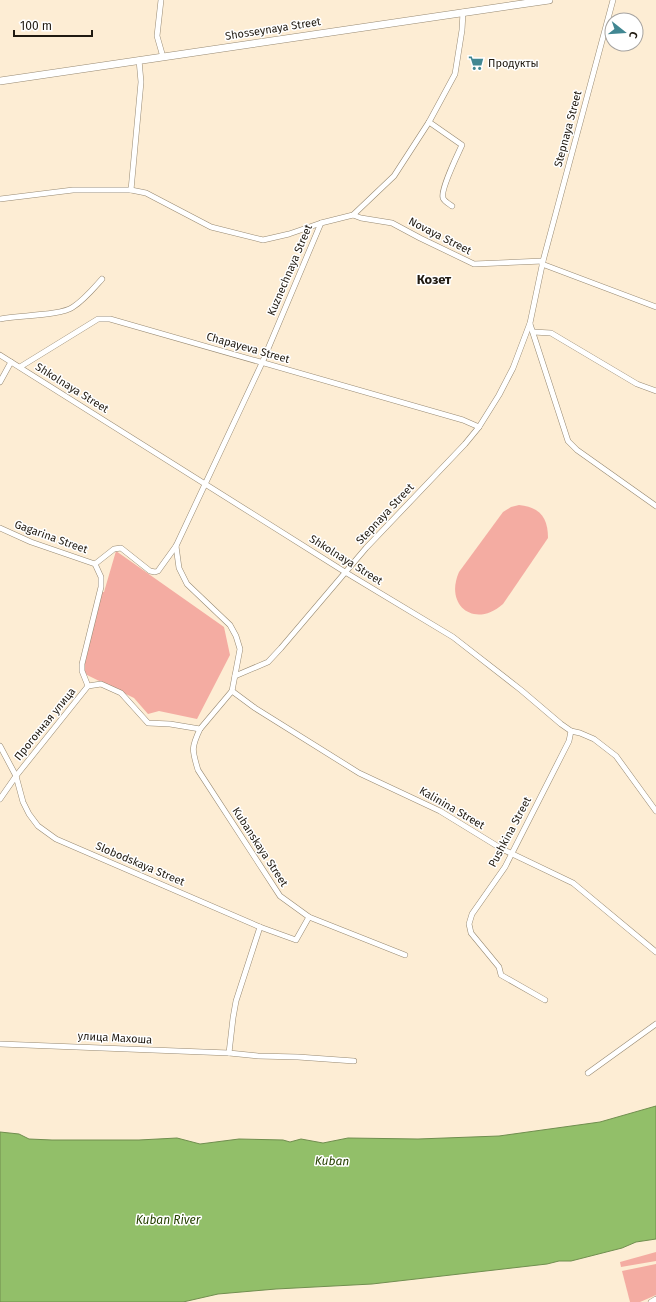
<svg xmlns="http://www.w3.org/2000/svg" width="656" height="1302" viewBox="0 0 656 1302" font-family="'Fira Sans',sans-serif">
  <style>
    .green { fill: #f4aca2 }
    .water { fill: #92bf69; stroke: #708e4f }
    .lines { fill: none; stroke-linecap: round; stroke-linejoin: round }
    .street-casing { stroke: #978972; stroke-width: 6 }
    .secondary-casing { stroke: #978972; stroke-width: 8 }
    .street { stroke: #fff; stroke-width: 5 }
    .secondary { stroke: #fff; stroke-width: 7 }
    .labels { text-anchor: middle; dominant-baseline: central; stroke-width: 3; stroke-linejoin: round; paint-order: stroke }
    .street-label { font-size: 11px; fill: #201a11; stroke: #fff }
    .poi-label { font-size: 11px; fill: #201a11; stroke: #fff; text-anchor: start }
    .water-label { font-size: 12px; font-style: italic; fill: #264101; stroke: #fff }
    .quarter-label { font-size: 13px; font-weight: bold; fill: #201a11; stroke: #fff }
  </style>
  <rect width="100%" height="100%" fill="#fdedd4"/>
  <g class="green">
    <path d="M 519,505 C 540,507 548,518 548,538 L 503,604 C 475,629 444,606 459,572 L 503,512 L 511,507 Z"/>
    <polygon points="116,551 224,627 230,655 197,719 159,711 148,714 134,698 87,675 82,668 102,592 104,592"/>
    <polygon points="656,1252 656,1261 621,1267 620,1262"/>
    <polygon points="656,1264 656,1295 640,1302 630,1302 622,1271"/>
  </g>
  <polygon class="water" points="656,1106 656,1239 636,1242 622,1248 571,1261 559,1261 547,1264 372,1284 276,1289 218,1294 183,1302 0,1302 0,1132 19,1134 29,1139 52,1140 139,1140 177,1138 200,1144 239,1139 283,1140 290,1142 301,1139 323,1143 348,1138 418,1139 499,1136 600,1122"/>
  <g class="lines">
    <g class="street-casing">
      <g id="street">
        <polyline points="161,0 157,36 163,57"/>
        <path d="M 429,122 L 462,145 C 458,154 440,190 443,198 C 444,201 449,204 452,206"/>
        <polyline points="131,190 141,82 139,60"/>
        <polyline points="0,199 73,190 131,190 146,193 211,227 263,240 289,234 321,223"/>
        <polyline points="353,215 361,218 392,223 420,238 474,264 543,261"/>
        <polyline points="542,264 656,307"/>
        <path d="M 0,319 C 18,315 60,316 73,307 C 84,300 93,289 102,279"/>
        <polyline points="530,324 568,441 577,450 656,506"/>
        <polyline points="533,332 551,333 637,384 656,391"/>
        <polyline points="0,355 345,572 453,637 521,690 561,724 571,731 580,733 594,739 616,756 656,811"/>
        <polyline points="20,367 98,319 110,319 463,420 479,427"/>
        <polyline points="0,382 11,362"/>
        <polyline points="0,528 31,542 95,564"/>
        <polyline points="95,564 114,549 121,548 150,571 155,572 158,571 176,546 262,363 321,223 353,215 394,176 429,122 455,74 462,30 463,12"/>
        <polyline points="235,676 268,662 281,648 366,548 465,444 479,427 499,395 513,368 530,323 543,261 613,0"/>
        <polyline points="88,686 101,684 121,693 148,723 170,724 200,729 232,691 240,649 236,636 230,625 187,584 179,568 176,546"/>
        <polyline points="232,691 255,708 359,773 440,811 502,849 573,883 656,952"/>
        <path d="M 200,729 C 191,748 192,750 198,770 L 280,896 L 309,917 L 405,955"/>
        <polyline points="0,746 16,776 23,802 29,814 38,826 56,839 260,927 296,940 309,917"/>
        <polyline points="0,799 16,776 88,686 82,671 82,664 101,587 101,577 95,564"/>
        <polyline points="545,1000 501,975 499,967 471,933 469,924 472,914 505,867 569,741 571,731"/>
        <polyline points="0,1044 229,1053 258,1056 298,1057 354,1061"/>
        <polyline points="229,1053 233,1018 236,1001 260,927"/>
        <polyline points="588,1073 656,1024"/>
        <polyline points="651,1302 656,1299"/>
      </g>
    </g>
    <g class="secondary-casing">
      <polyline id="secondary" points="0,81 549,0"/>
    </g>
    <use href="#street" class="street"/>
    <use href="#secondary" class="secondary"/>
  </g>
  <defs>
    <g id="supermarket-bare" transform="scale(1.2)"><path d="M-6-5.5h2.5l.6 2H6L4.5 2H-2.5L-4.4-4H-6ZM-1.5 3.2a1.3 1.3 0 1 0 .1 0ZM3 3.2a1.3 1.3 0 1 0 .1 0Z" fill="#418792" stroke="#fff" stroke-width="2.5" paint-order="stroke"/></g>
  </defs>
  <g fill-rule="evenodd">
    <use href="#supermarket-bare" x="476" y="63"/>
  </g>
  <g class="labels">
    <g class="street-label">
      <text transform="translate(273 29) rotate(-9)">Shosseynaya Street</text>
      <text transform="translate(568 129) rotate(-75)">Stepnaya Street</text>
      <text transform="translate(440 236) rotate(27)">Novaya Street</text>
      <text transform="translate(290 270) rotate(-67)">Kuznechnaya Street</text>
      <text transform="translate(248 348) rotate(16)">Chapayeva Street</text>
      <text transform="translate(72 388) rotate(32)">Shkolnaya Street</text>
      <text transform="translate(385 514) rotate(-47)">Stepnaya Street</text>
      <text transform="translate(51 537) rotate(20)">Gagarina Street</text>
      <text transform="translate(346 560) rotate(32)">Shkolnaya Street</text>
      <text transform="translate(45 724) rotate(-51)">Прогонная улица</text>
      <text transform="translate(452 808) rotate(30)">Kalinina Street</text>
      <text transform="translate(510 832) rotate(-62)">Pushkina Street</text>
      <text transform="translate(260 847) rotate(57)">Kubanskaya Street</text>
      <text transform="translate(140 864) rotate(23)">Slobodskaya Street</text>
      <text transform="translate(115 1038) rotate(3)">улица Махоша</text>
    </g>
    <g class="poi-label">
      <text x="488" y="63">Продукты</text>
    </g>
    <g class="water-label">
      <text transform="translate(332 1161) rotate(1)">Kuban</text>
      <text x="168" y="1220">Kuban River</text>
    </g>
    <g class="quarter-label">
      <text x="434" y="279">Козет</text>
    </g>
  </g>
  <g transform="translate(624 32) rotate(107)"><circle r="19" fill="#ffffff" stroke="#a6a3a0"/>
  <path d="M0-3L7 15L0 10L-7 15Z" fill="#418792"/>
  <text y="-6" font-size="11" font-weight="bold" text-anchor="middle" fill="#201a11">С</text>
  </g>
  <path d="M14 30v6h78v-6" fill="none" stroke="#201a11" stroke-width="2"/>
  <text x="20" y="30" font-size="12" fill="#201a11" stroke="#ffffff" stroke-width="3" paint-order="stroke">100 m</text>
</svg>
